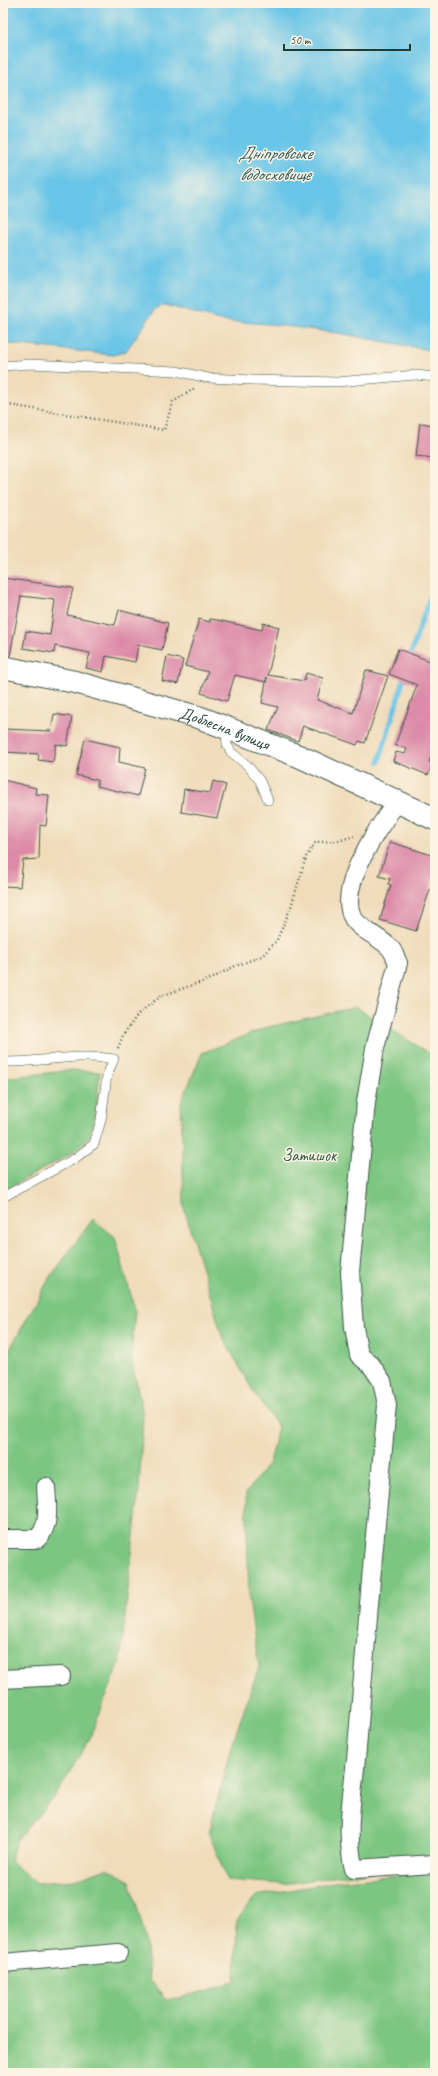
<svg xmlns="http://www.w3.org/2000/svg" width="438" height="2076" viewBox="0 0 438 2076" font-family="Caveat,sans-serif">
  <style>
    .green { fill: #7dc682; stroke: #4e825b }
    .water { fill: #69c5e7; stroke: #44818e }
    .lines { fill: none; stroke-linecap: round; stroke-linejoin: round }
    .stream { stroke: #69c5e7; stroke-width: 5 }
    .building { fill: #dc8aa8 }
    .lane-casing { stroke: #3e5548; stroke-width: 10 }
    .street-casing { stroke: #3e5548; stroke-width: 20 }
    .secondary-casing { stroke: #3e5548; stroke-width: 24 }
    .path { stroke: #3e5548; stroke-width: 2.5; stroke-dasharray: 1 3; stroke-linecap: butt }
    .lane { stroke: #fff; stroke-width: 9 }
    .street { stroke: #fff; stroke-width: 18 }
    .secondary { stroke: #fff; stroke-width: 22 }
    .labels { text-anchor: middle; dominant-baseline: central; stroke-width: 3; stroke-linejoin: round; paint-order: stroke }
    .street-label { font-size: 17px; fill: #1f3d34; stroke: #fcf5e5 }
    .park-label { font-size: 17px; fill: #365f48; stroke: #fcf5e5 }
    .water-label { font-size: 18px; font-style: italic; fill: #325f61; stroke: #fcf5e5 }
  </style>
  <rect width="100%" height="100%" fill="#fcf5e5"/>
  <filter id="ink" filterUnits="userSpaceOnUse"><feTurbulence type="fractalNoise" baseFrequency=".025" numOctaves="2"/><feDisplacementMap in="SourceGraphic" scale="8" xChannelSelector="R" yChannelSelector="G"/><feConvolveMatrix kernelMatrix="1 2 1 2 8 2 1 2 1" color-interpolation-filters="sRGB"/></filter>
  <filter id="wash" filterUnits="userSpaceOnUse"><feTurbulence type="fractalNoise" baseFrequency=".012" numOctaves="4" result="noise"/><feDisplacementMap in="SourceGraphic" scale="16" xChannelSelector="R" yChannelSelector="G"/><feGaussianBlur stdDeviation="0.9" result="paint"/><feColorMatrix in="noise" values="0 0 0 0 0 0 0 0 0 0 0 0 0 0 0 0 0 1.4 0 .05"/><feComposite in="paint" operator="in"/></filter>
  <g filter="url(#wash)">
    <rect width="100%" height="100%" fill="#f0dcbb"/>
    <g class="green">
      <polygon points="356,1007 433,1056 435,1060 435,1862 283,1884 227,1880 209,1833 231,1747 259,1667 249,1600 246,1493 269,1463 278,1426 253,1391 222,1336 184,1208 181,1103 202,1053 268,1027"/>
      <polygon points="72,1070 100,1072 96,1109 89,1137 72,1153 3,1191 3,1078"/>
      <polygon points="93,1219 115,1237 135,1310 131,1356 143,1415 139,1490 120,1662 89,1740 58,1792 16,1841 10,1861 36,1883 74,1880 106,1868 130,1881 145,1936 149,1980 166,2000 206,1991 235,1981 237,1920 256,1896 345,1880 435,1872 435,2073 3,2073 3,1355 11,1347 49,1279"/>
    </g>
    <polygon class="water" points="3,3 435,3 435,351 338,333 270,324 223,321 165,305 156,308 126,351 114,355 3,343"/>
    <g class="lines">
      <g class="stream">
        <polyline points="409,659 435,582"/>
        <polyline points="379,762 405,675"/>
      </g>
    </g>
    <g id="blocks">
      <g class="building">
        <polygon points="420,423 435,425 435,458 416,456"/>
        <polygon points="3,578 73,588 67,615 115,625 119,610 168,623 162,650 138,645 135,662 106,656 103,672 86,668 90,653 55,646 54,653 23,648 26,631 50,635 55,600 21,596 10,656 3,655"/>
        <polygon points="199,619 210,622 210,619 217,620 262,630 263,623 279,627 268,675 304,681 306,673 323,678 317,700 353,713 366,670 388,676 365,743 359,741 357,745 303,726 298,741 268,730 278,707 262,703 267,677 266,682 235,675 227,701 201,693 208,672 185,666"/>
        <polygon points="398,649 435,663 435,747 429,762 433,763 428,775 393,761 396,752 405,754 407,749 395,745 417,685 389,674"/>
        <polygon points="167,656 183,660 178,684 162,681"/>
        <polygon points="54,714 72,717 67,746 56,744 53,762 38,760 39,754 3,752 3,729 51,731"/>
        <polygon points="85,739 120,747 119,762 145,768 138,796 97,786 97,780 76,775"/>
        <polygon points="3,780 36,788 35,794 49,795 46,826 40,825 39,859 23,860 20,887 4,886 8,849 3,849"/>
        <polygon points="213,781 226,785 217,818 181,812 184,789 210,793"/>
        <polygon points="390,842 435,856 435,875 416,931 380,920 391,885 388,884 390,879 379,876"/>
      </g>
    </g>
  </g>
  <g filter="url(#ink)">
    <use href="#blocks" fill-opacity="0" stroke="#3e5548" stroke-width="1"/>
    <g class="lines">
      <g class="lane-casing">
        <g id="lane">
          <polyline points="3,366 30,364 176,371 208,378 252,380 337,382 415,375 435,377"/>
          <polyline points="226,728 227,745 231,752 248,766 260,781 268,800"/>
          <path d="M 3,1058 L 7,1062 C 43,1062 79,1053 114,1059 L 107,1075 L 101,1120 L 94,1144 L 74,1159 L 3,1197"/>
        </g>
      </g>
      <g class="street-casing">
        <g id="street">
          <path d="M 397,802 C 379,826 336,888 353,918 C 360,930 382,938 391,949 C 394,953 396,959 398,963 L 375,1048 L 366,1102 L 350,1272 L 354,1327 L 359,1355 L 371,1365 L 382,1381 L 387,1405 C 376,1519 366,1634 357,1748 C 354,1787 344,1831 354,1869 L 435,1864"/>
          <path d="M 3,1539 L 37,1539 C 51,1525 47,1506 46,1487"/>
          <polyline points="3,1679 61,1676"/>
          <polyline points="3,1963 118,1953"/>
        </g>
      </g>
      <g class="secondary-casing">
        <g id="secondary">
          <path id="s1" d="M 3,667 L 75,682 L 201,718 L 301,757 L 435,819"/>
        </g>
      </g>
      <g class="path">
        <polyline points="3,404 164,430 173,402 195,388"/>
        <polyline points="118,1048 123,1035 139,1013 161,996 213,978 233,967 262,956 277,940 291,907 306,857 316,842 338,841 354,836"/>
      </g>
      <use href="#lane" class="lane"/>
      <use href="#street" class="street"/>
      <use href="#secondary" class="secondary"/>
    </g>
  </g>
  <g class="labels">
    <g class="street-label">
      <text stroke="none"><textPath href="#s1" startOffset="230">Доблесна вулиця</textPath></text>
    </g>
    <g class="park-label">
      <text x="309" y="1155">Затишок</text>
    </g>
    <g class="water-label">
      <text x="275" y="153">Дніпровське<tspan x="275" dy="21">водосховище</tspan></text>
    </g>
  </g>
  <rect width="438" height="2076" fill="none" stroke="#fcf5e5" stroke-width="16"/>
  <path d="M284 44v6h126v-6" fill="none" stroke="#1f3d34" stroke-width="2"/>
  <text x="290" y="44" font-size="12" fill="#1f3d34" stroke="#fcf5e5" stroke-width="3" paint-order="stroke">50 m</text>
</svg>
